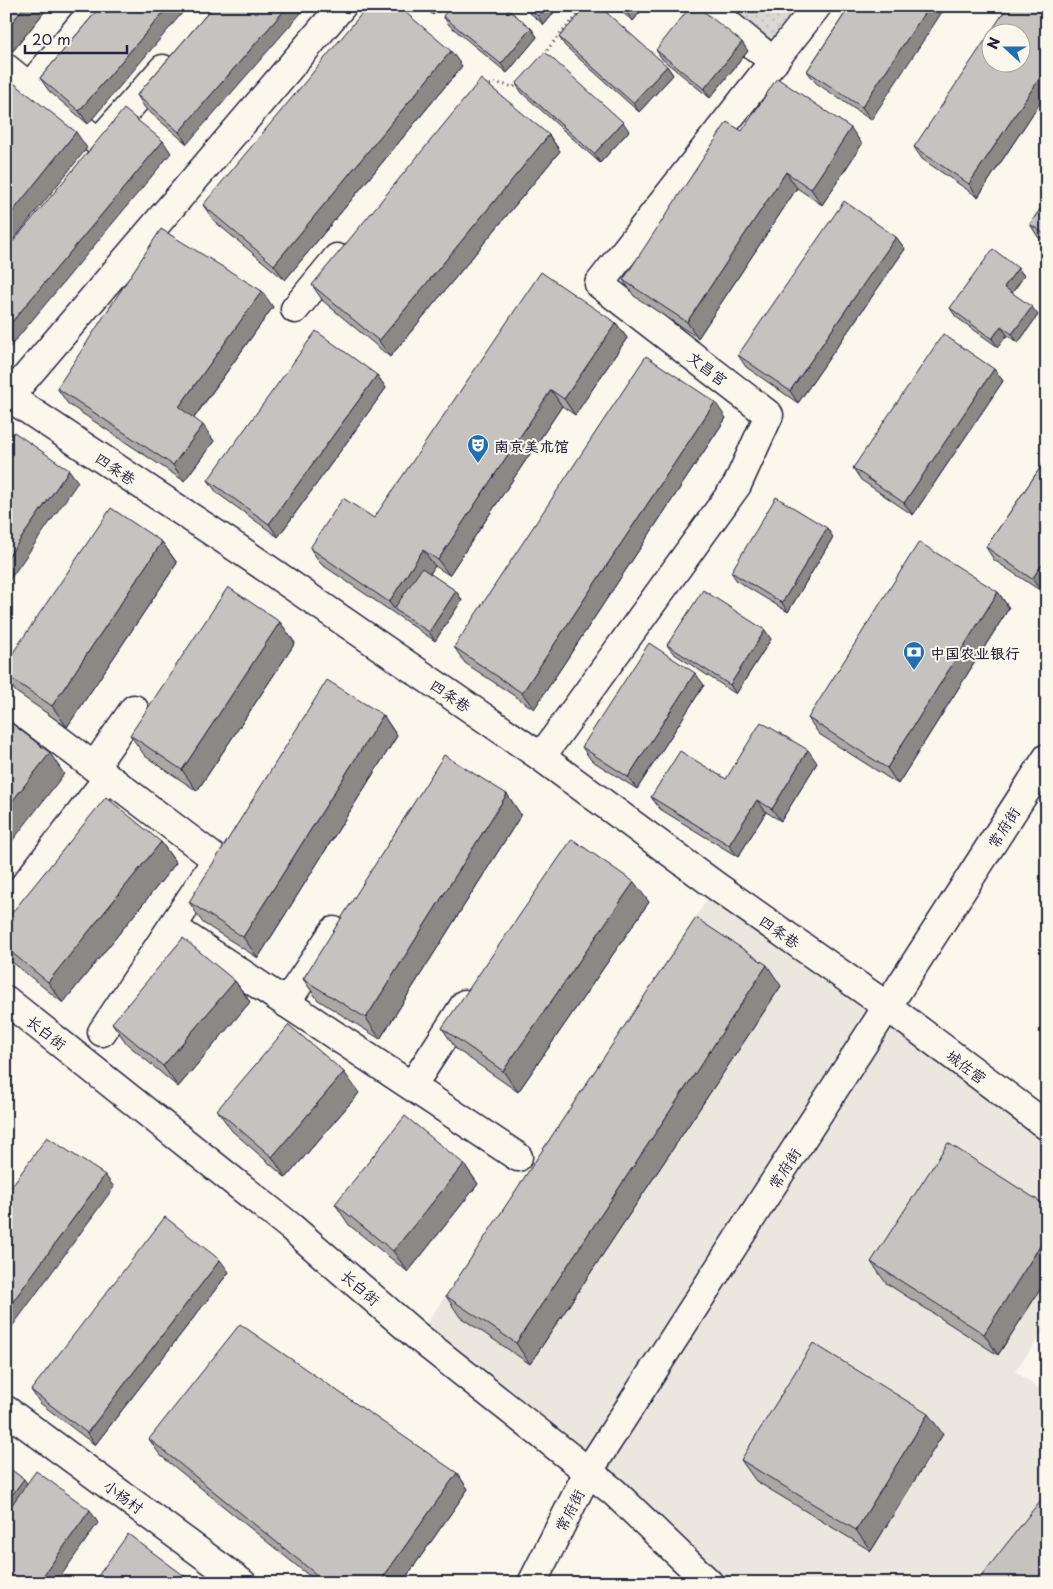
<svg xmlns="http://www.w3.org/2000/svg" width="1053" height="1589" viewBox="0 0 1053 1589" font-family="'Playpen Sans','LXGW WenKai TC',sans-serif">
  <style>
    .built { fill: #ebe7df }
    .grass { fill: url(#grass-dots); stroke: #7e7d87 }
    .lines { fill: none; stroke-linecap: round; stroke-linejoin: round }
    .minor-casing { stroke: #22223b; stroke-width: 31 }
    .major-casing { stroke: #22223b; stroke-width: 31 }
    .path { stroke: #22223b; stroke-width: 3; stroke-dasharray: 1 4; stroke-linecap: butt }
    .minor { stroke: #fbf7ec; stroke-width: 28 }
    .major { stroke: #fbf7ec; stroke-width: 28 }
    .wall { fill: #aaa7a5; stroke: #22223b }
    .shaded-wall { fill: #8b8886; stroke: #22223b }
    .building { fill: #c6c2c0; stroke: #22223b; fill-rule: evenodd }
    .labels { text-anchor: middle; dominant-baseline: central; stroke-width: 4; stroke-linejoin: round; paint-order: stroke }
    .street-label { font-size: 15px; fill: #22223b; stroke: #fbf7ec }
    .poi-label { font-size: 15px; font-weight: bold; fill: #22223b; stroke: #fbf7ec; text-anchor: start }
  </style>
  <defs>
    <pattern id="grass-dots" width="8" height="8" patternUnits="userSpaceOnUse" patternTransform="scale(1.25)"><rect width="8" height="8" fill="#dbd8d3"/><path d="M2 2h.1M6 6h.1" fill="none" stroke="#bcb9b6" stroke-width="1.8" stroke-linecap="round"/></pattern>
  </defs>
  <rect width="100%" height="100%" fill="#fbf7ec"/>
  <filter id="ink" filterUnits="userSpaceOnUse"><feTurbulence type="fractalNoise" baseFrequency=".02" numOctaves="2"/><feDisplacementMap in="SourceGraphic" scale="10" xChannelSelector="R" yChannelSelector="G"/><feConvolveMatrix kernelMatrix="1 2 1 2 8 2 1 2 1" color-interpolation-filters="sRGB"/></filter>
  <g filter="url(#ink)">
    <polygon class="built" points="716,886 1047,1126 1047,1327 1015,1371 1047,1394 1047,1505 988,1583 709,1583 418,1337"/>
    <polygon class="grass" points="716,6 804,6 771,49"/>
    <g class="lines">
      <g class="minor-casing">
        <g id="minor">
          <polyline points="706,6 774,62"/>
          <polyline points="6,68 98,142"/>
          <polyline points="30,86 97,6"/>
          <polyline points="102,138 163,69"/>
          <polyline points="295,309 337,258"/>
          <polyline points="6,395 243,552 541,757 716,886 888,1007 1047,1126"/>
          <polyline points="9,397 342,6"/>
          <polyline points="6,700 217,860"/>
          <polyline points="541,757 737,485 769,415 599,284 817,6"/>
          <polyline points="94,767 134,709"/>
          <polyline points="6,909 108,778"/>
          <polyline points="172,927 518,1157"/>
          <polyline points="6,1000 291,1227 418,1337 614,1492 709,1583"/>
          <polyline points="286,1003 334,931"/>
          <polyline points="102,1032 209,871"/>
          <polyline points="412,1086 465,1004"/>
          <polyline points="6,1410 242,1583"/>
        </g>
      </g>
      <g class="major-casing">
        <polyline id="major" points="532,1583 588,1472 1047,758"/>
      </g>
      <g class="path">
        <polyline points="544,54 555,40 586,6"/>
        <polyline points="485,86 497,83 514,87 518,83"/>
      </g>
      <use href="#minor" class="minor"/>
      <use href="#major" class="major"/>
    </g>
    <g class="wall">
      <polygon points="6,6 49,6 13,51 6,46"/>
      <polygon points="101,6 88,124 49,91 40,78"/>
      <polygon points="214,6 187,144 145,108 137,95"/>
      <polygon points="422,6 440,6 433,15"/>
      <polygon points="522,6 559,6 544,25"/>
      <polygon points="614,6 645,6 633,21"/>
      <polygon points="850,6 871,120 816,83 807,71"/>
      <polygon points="1047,6 1047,92 978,197 922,159 914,147"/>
      <polygon points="443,16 531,28 537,37 507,73 449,25"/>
      <polygon points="559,37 667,66 673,75 639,112 565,46"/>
      <polygon points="656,50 748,51 710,98 662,59"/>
      <polygon points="462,66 285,280 214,221 203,205"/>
      <polygon points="516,84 629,131 600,163 522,93"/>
      <polygon points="742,131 862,144 822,205 797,188 698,338 634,296 623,280"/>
      <polygon points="549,135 560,151 390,357 323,301 312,285"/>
      <polygon points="1047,199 1047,242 1038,237 1030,224"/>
      <polygon points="896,237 905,249 798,403 746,367 738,355"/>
      <polygon points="1018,268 1024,276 1012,293 1038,315 1018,343 1007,335 998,347 956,317 950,308"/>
      <polygon points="273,307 194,418 214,441 184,481 68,404 57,388"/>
      <polygon points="616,323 627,338 575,415 562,406 449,575 435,566 430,574 456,591 462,600 435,641 321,564 310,548 374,518"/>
      <polygon points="994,369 1003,381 913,515 861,480 853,468"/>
      <polygon points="377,375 386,388 278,537 217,493 208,480"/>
      <polygon points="726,418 534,709 465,663 454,647"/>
      <polygon points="1047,458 1041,591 994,560 986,547"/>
      <polygon points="833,537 788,612 737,581 731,572"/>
      <polygon points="162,542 177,563 67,727 16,692 6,679 6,663"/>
      <polygon points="998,592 1009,608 898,784 819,734 808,718"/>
      <polygon points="280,622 295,643 197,791 145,756 130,735"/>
      <polygon points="771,639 736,694 673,653 667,645"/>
      <polygon points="704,685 637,789 591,760 582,747"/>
      <polygon points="383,715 397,736 258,958 203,923 189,902"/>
      <polygon points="817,763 781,821 766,812 738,857 660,809 651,797 726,779"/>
      <polygon points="507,794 521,815 380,1039 318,1000 303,979"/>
      <polygon points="161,842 176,863 63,1003 7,958 6,956 6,920"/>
      <polygon points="649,902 518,1092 456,1049 442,1028"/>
      <polygon points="235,981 250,1002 178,1087 127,1044 112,1023"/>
      <polygon points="781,986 530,1364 460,1317 446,1296"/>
      <polygon points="359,1093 286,1178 232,1131 217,1110"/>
      <polygon points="464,1164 478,1184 408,1272 349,1225 335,1204"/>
      <polygon points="1047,1206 1047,1279 998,1355 886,1283 871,1262"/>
      <polygon points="229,1272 95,1445 40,1403 31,1390"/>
      <polygon points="943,1434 871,1551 756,1481 741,1460"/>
      <polygon points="149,1439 457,1473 468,1489 402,1583 318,1583 160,1455"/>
    </g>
    <g class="shaded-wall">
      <polygon points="25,6 49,6 13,51 6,42 6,30"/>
      <polygon points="169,6 188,6 88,124 79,111"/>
      <polygon points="288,6 307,6 187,144 179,132"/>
      <polygon points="428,6 440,6 433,15"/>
      <polygon points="546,6 559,6 544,25 538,16"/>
      <polygon points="632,6 645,6 633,21 627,13"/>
      <polygon points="929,6 946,6 871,120 862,107"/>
      <polygon points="531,28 537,37 507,73 501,64"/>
      <polygon points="742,42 748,51 710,98 704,89"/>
      <polygon points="451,51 462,66 285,280 274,265"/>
      <polygon points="667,66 673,75 639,112 633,103"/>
      <polygon points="1047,67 1047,92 978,197 969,184"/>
      <polygon points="623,122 629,131 600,163 594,154"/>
      <polygon points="851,128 862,144 822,205 811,189"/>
      <polygon points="76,132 87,148 6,249 6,220"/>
      <polygon points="549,135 560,151 390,357 379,341"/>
      <polygon points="163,141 171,153 9,348 6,344 6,329"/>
      <polygon points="786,172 797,188 698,338 687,322"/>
      <polygon points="896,237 905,249 798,403 790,391"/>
      <polygon points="1018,268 1024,276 1010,296 1004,287"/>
      <polygon points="262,291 273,307 190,423 179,407"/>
      <polygon points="1032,307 1038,315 1018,343 1012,334"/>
      <polygon points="616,323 627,338 575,415 564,399"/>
      <polygon points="1001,326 1007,335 998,347 992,339"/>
      <polygon points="994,369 1003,381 913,515 904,503"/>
      <polygon points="377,375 386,388 278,537 269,524"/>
      <polygon points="551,390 562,406 449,575 438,560"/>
      <polygon points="715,402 726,418 534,709 522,693"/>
      <polygon points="203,425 214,441 184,481 173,465"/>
      <polygon points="69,470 78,482 6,585 6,560"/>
      <polygon points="827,528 833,537 788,612 782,603"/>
      <polygon points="162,542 177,563 67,727 52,706"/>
      <polygon points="423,550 435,566 402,614 394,609 389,602"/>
      <polygon points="1047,557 1047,582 1041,591 1032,579"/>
      <polygon points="456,591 462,600 435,641 429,632"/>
      <polygon points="998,592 1009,608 898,784 887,768"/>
      <polygon points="280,622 295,643 197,791 182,770"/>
      <polygon points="765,630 771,639 736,694 730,685"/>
      <polygon points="695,673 704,685 637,789 628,777"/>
      <polygon points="383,715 397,736 258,958 243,937"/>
      <polygon points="808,750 817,763 781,821 772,809"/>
      <polygon points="50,753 64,774 6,849 6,809"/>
      <polygon points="507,794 521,815 380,1039 366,1018"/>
      <polygon points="757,800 766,812 738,857 729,845"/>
      <polygon points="161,842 176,863 63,1003 48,982"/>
      <polygon points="634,882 649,902 518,1092 503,1071"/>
      <polygon points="767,965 781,986 530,1364 516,1343"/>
      <polygon points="235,981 250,1002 178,1087 163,1066"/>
      <polygon points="344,1072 359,1093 286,1178 272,1157"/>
      <polygon points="464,1164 478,1184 408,1272 393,1251"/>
      <polygon points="105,1175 114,1187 6,1335 6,1311"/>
      <polygon points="1047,1235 1047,1279 998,1355 984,1334"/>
      <polygon points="220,1260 229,1272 95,1445 87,1433"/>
      <polygon points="928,1414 943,1434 871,1551 856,1530"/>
      <polygon points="457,1473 468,1489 402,1583 379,1583"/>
      <polygon points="24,1479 35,1495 6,1533 6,1503"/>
      <polygon points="90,1510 98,1523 56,1583 38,1583"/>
    </g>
    <g class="building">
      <polygon points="6,6 25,6 6,30"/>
      <polygon points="101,6 169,6 79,111 40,78"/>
      <polygon points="214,6 288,6 179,132 137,95"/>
      <polygon points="368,6 398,6 451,51 274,265 203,205"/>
      <polygon points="451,6 504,6 531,28 501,64 443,16"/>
      <polygon points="526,6 546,6 538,16"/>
      <polygon points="587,6 599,6 667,66 633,103 559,37"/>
      <polygon points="619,6 632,6 627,13"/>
      <polygon points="691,6 697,6 742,42 704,89 656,50"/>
      <polygon points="850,6 929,6 862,107 807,71"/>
      <path d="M 1008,6 L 1047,6 L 1047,67 L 969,184 L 914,147 ZM 990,32 L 1020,32 L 1020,62 L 990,62 Z"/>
      <polygon points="545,52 623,122 594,154 516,84"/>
      <polygon points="6,77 76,132 6,220"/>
      <polygon points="777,78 851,128 811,189 786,172 687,322 623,280 727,122 742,131"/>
      <polygon points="481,79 549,135 379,341 312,285"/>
      <polygon points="124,109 163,141 6,329 6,250"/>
      <polygon points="1047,199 1047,236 1030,224"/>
      <polygon points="844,201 896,237 790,391 738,355"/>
      <polygon points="161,229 262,291 179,407 203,425 173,465 57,388"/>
      <polygon points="993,249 1018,268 1004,287 1032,307 1012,334 1001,326 992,339 950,308"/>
      <polygon points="541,272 616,323 564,399 551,390 438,560 423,550 389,602 310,548 343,498 374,518"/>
      <polygon points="316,331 377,375 269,524 208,480"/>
      <polygon points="943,334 994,369 904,503 853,468"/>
      <polygon points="646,356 715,402 522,693 454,647"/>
      <polygon points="14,432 69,470 6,560 6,443"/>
      <polygon points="1047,458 1047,557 1032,579 986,547"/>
      <polygon points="776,497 827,528 782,603 731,572"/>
      <polygon points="111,508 162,542 52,706 6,675 6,663"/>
      <polygon points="919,542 998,592 887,768 808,718"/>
      <polygon points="422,568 456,591 429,632 394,609"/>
      <polygon points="228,587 280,622 182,770 130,735"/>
      <polygon points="703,590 765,630 730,685 667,645"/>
      <polygon points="649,643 695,673 628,777 582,747"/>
      <polygon points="327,680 383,715 243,937 189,902"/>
      <polygon points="6,719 50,753 6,809"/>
      <polygon points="761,722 808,750 772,809 757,800 729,845 651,797 680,751 726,779"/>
      <polygon points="444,755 507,794 366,1018 303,979"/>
      <polygon points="106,797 161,842 48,982 6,948 6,920"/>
      <polygon points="572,839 634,882 503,1071 442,1028"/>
      <polygon points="696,918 767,965 516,1343 446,1296"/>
      <polygon points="183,938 235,981 163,1066 112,1023"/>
      <polygon points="289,1025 344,1072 272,1157 217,1110"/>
      <polygon points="405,1116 464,1164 393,1251 335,1204"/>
      <polygon points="47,1137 105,1175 6,1311 6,1194"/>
      <polygon points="948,1143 1047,1206 1047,1235 984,1334 871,1262"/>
      <polygon points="165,1217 220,1260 87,1433 31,1390"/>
      <polygon points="240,1324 457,1473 379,1583 327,1583 149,1439"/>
      <polygon points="813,1343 928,1414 856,1530 741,1460"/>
      <polygon points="1047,1345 1047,1351 1044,1349"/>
      <polygon points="6,1466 24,1479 6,1503"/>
      <polygon points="36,1471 90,1510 38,1583 6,1583 6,1513"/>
      <polygon points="1047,1492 1047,1583 976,1583"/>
      <polygon points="128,1534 194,1583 93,1583"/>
    </g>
  </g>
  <defs>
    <g id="theatre-pin" transform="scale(1.125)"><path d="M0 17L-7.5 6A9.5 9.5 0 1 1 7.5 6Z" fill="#1f6fb2" stroke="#fbf7ec"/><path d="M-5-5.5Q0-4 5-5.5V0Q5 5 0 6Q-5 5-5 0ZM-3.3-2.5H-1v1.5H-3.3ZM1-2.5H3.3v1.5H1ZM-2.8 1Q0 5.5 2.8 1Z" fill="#fff"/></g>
    <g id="bank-pin" transform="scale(1.125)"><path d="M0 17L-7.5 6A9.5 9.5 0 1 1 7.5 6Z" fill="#1f6fb2" stroke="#fbf7ec"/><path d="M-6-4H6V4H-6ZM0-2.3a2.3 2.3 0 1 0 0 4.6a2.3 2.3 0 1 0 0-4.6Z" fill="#fff"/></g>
  </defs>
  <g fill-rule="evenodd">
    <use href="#theatre-pin" x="478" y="445"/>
    <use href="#bank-pin" x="914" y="652"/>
  </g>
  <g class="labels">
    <g class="street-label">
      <text transform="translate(708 368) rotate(38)">文昌宫</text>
      <text transform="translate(116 468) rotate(34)">四条巷</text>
      <text transform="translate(451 695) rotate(34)">四条巷</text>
      <text transform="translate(1003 827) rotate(-57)">常府街</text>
      <text transform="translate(780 931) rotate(35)">四条巷</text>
      <text transform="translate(47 1032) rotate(38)">长白街</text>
      <text transform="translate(967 1066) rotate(37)">城佐营</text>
      <text transform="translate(784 1168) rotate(-57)">常府街</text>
      <text transform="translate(361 1287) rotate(41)">长白街</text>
      <text transform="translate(124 1496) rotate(36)">小杨村</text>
      <text transform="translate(569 1510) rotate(-63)">常府街</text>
    </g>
    <g class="poi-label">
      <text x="494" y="445">南京美术馆</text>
      <text x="930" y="652">中国农业银行</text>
    </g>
  </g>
  <rect width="1053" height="1589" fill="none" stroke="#fbf7ec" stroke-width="25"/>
  <rect x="12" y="12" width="1028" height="1564" fill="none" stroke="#22223b" stroke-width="2" filter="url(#ink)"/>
  <g transform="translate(1006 48) rotate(291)"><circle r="24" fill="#fbf7ec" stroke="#a4a2a5"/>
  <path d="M0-4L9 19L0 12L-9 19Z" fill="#1f6fb2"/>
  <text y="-8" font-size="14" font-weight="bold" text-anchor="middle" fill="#22223b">N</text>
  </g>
  <path d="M25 45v8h102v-8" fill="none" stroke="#22223b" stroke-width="2.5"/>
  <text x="32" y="45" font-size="15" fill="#22223b" stroke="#fbf7ec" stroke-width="4" paint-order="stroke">20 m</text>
</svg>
